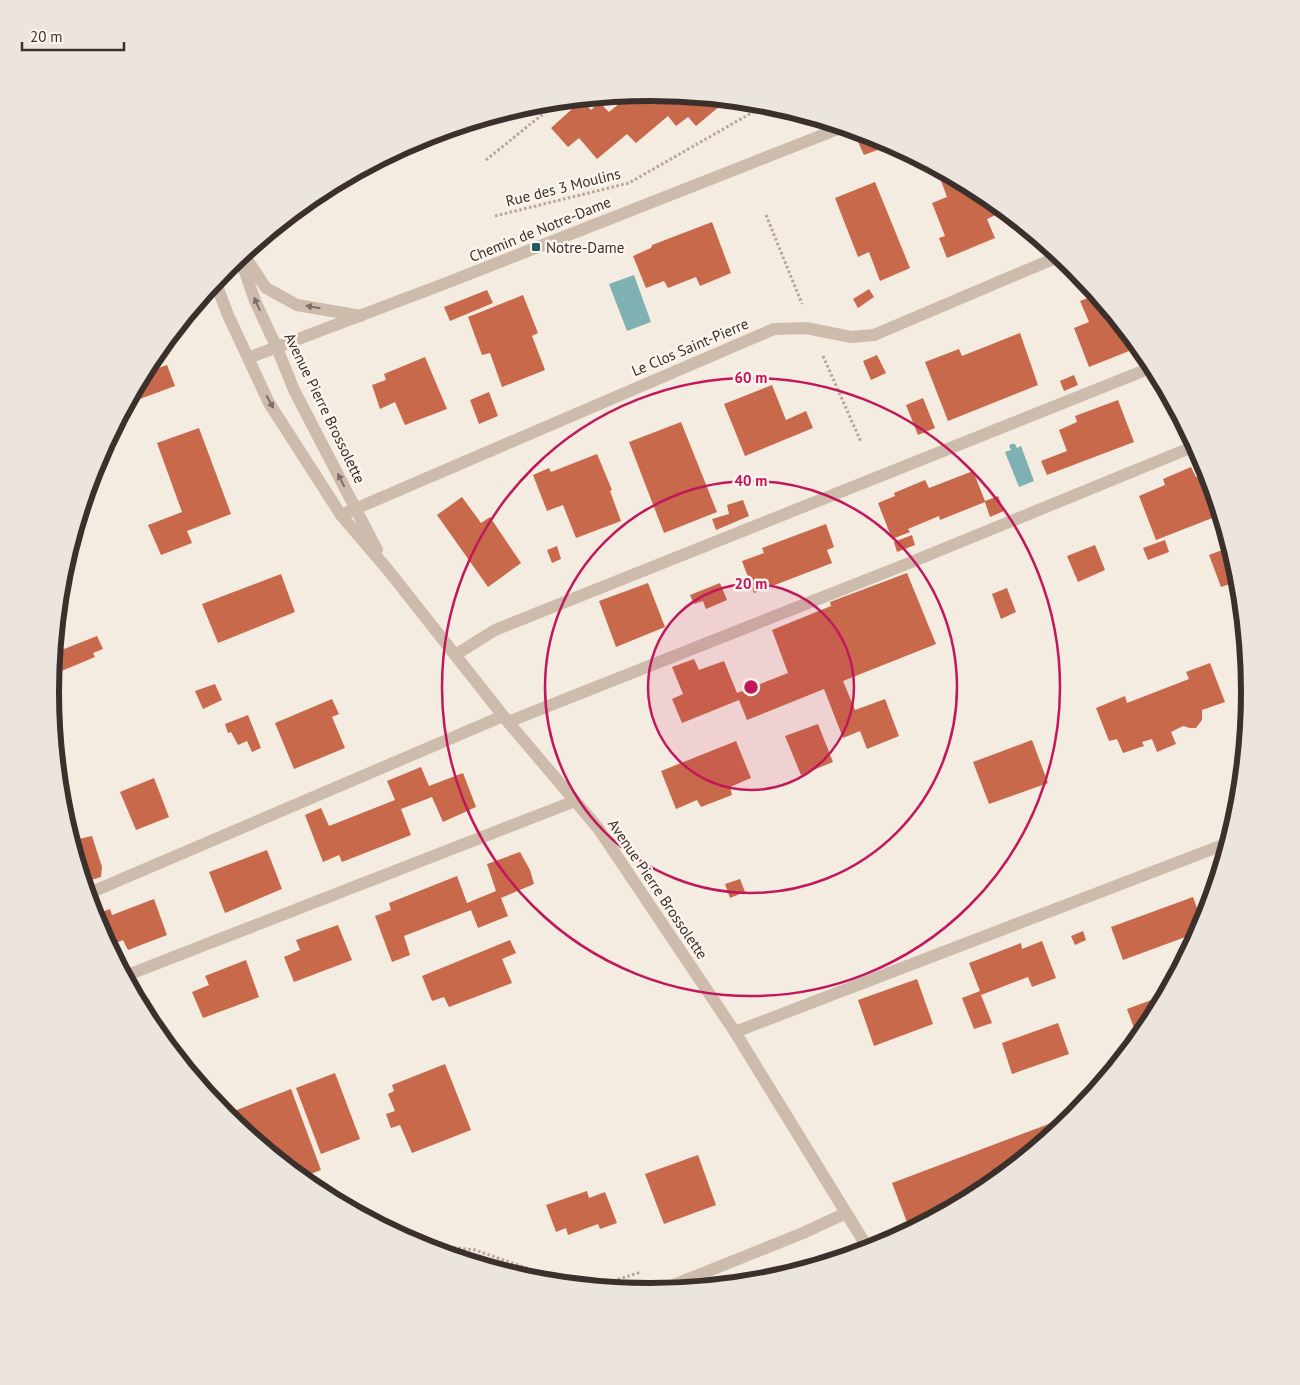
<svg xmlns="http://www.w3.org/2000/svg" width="1300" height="1385" viewBox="0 0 1300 1385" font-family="'PT Sans',sans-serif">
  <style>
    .water { fill: #7fb0b2 }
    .building { fill: #c8694b }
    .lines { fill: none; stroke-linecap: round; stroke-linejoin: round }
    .path { stroke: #b9a596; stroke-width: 3; stroke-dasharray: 2.5 2.5; stroke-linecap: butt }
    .minor { stroke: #cdbbac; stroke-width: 12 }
    .oneway { fill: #7d6f65 }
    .ring { fill: none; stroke: #c2185b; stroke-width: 2.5 }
    .poi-dot { fill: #1f5a5e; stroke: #fbf5ee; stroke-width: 2 }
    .labels { text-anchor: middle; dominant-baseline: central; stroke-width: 5; stroke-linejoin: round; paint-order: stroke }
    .street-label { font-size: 15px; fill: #3b302b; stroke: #fbf5ee }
    .poi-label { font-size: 15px; fill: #3b302b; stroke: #fbf5ee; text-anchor: start }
    .rim { fill: none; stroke: #3b302b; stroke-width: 6 }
    .centre { fill: #c2185b; stroke: #fbf5ee; stroke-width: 2.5 }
    .ring-label { font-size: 15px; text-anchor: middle; font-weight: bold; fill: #c2185b; stroke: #fbf5ee; stroke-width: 5; stroke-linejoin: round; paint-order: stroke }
  </style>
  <rect width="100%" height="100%" fill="#f4ebe1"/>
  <g class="water">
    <polygon points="634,275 651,322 627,331 609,284"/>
    <polygon points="1011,444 1015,444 1017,448 1021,446 1034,481 1019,487 1005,452 1011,450 1009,446"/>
  </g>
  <g class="building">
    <polygon points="650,93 727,100 696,126 688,117 676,126 668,116 636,143 627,134 597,159 579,138 568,147 551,128 582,100 591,110 599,102 609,112 620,103 614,96"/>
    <polygon points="873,136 886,142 888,146 864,155 858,142"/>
    <polygon points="948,175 984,194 1001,208 1002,212 987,219 995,238 947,258 939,238 945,236 932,203 947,197 940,178"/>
    <polygon points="875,182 910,268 880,281 869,252 858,257 835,198"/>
    <polygon points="712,222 731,273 700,286 696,277 668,288 664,281 646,288 633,256 651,248 652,245"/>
    <polygon points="869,289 874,297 858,308 853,299"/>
    <polygon points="487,290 493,303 450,321 444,307"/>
    <polygon points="523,295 538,333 532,336 545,370 502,387 490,353 482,355 468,317"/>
    <polygon points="1096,295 1139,347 1089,367 1074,328 1089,322 1080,301"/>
    <polygon points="1020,333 1038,385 948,421 925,362 959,349 962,356"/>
    <polygon points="877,355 886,373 871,380 863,361"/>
    <polygon points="425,357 447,409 405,425 395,402 380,409 372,385 386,380 384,374"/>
    <polygon points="167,365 175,386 129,403 129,401 144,373"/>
    <polygon points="1074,375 1078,385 1064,391 1060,381"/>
    <polygon points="772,385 786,420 806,411 813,428 745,456 724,404"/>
    <polygon points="489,392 498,416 479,424 470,400"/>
    <polygon points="923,398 935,428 918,435 906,405"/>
    <polygon points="1118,400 1134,442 1047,475 1041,461 1067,451 1059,430 1077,422 1075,416"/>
    <polygon points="681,422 717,512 664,533 629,442"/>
    <polygon points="199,428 231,514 187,531 192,543 161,555 148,525 182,512 157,443"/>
    <polygon points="597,454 612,490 610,491 621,521 576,538 563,505 547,511 533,475 549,468 551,472"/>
    <polygon points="1191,467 1196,477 1207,473 1220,515 1156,540 1139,496 1165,485 1163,479"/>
    <polygon points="973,471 985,501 998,496 1004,511 990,517 985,502 940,520 939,516 908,529 910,532 892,539 878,503 895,496 894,493 925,480 929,488"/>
    <polygon points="462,497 481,523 490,517 521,563 488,587 437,515"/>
    <polygon points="743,500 749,516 716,530 712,519 729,514 727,505"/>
    <polygon points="826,524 834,547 827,550 832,563 754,593 742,561 764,553 762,548"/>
    <polygon points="912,535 915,545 897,552 894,542"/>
    <polygon points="1165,540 1169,552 1148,560 1143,548"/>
    <polygon points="1095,545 1105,570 1078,582 1067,556"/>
    <polygon points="557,546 561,559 552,563 547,550"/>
    <polygon points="1230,547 1239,581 1221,587 1209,555"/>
    <polygon points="907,573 936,644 843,681 855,710 885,699 899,736 867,749 860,731 843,738 824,689 747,720 739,700 682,723 672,699 683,694 672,667 694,659 699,670 724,661 737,693 788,673 772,630 831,606 830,602"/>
    <polygon points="281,574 295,612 218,643 202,604"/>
    <polygon points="648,583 665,627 616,647 599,601"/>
    <polygon points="720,583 727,600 706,609 703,601 694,604 690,595"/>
    <polygon points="1007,588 1016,612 1001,619 992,594"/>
    <polygon points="97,636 103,649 93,653 95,657 52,675 54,653"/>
    <polygon points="1210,663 1225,702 1202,710 1202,720 1196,728 1190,728 1183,726 1171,732 1176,744 1157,752 1152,739 1142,742 1144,746 1123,753 1117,739 1109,741 1096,708 1125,696 1127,703 1189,679 1186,672"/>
    <polygon points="215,684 222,700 203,709 195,691"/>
    <polygon points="332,699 339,714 332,717 345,748 294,769 275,723"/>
    <polygon points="248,715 261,748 252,752 247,741 238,745 231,732 228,733 225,724"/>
    <polygon points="818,724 833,762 801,775 785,736"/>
    <polygon points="54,728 66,758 57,762"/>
    <polygon points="1032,740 1048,783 989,804 973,762"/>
    <polygon points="736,741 751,778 730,787 732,795 701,807 697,800 676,809 661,771"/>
    <polygon points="421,767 429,786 463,773 476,807 443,822 432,797 401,809 411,835 342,862 339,855 323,862 305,815 321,808 329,826 395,800 387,781"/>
    <polygon points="154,778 169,817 136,830 120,792"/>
    <polygon points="74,828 79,839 92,836 102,867 101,877 84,882 68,830"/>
    <polygon points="267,850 282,889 225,913 209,872"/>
    <polygon points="520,852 530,870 534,884 501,898 508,916 478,928 471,910 404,936 410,955 392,962 375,916 391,910 389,903 457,876 467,903 496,891 487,864"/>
    <polygon points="740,879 745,892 730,898 725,884"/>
    <polygon points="1193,897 1203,925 1199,932 1123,960 1111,927"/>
    <polygon points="154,899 167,935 128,950 123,940 109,946 94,915 110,909 112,915"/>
    <polygon points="338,925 352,960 294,982 284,957 300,950 296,940"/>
    <polygon points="1083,931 1086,940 1075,945 1071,936"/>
    <polygon points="510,940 516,953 502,959 512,983 449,1007 444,997 432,1001 422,976"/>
    <polygon points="1042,941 1056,978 1032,987 1028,977 981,995 992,1023 974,1029 962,998 980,991 969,963 1021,943 1022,949"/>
    <polygon points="246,960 259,997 203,1018 192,992 209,985 205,976"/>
    <polygon points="917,979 933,1024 874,1046 858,1000"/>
    <polygon points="1165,995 1149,1026 1138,1039 1127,1009"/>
    <polygon points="149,999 162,1034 159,1035 151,1026 139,1002"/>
    <polygon points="1058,1023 1069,1054 1012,1074 1002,1043"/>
    <polygon points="445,1064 471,1130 412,1153 400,1125 391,1128 386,1114 395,1111 388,1094 394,1091 392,1085"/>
    <polygon points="335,1073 360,1139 321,1154 296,1088"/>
    <polygon points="291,1089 321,1170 300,1178 224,1115"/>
    <polygon points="1078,1113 983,1192 910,1230 892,1183"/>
    <polygon points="698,1155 716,1205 664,1224 645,1174"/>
    <polygon points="587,1191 589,1198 605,1192 617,1223 600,1229 598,1224 568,1235 566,1228 556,1232 546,1205"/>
  </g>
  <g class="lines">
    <g class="path">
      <polyline points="486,160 559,101"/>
      <polyline points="766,215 802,304"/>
      <polyline points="495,216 629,183 767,104"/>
      <polyline points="823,356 861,442"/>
      <polyline points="434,1251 446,1247 475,1250 575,1285"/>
      <polyline points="594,1287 641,1272"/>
    </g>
    <g class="minor">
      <polyline points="244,255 266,288 297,305 361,316"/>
      <polyline points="240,257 255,301 277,348 294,390 377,550"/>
      <polyline points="215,281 228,315 269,403 341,515 388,570 508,722 598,828 735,1032 869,1250"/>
      <polyline points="248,358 449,282 843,127"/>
      <polyline points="341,515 774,329 806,328 851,337 874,335 1060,256"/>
      <polyline points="455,655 495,630 1153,367"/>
      <polyline points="508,722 904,565 1195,446"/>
      <polyline points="87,894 503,716"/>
      <polyline points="125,976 575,801"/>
      <polyline points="735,1032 1228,843"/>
      <polyline points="656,1292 803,1233 846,1213"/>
    </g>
  </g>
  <defs><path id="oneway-solid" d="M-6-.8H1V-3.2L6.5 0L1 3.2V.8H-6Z" transform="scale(1.25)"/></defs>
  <g class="oneway">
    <use href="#oneway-solid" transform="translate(257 304) rotate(-114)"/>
    <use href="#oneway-solid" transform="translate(313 307) rotate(-170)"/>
    <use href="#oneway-solid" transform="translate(270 402) rotate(61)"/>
    <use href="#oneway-solid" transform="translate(341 480) rotate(-117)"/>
  </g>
  <circle cx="751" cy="687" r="103" fill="#c2185b" fill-opacity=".12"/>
  <g class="ring">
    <circle cx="751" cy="687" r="103"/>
    <circle cx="751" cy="687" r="206"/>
    <circle cx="751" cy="687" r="309"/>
  </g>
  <rect class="poi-dot" x="531" y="242" width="10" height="10" rx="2.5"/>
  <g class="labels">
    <g class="street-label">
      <text transform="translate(563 187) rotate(-14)">Rue des 3 Moulins</text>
      <text transform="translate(540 229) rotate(-22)">Chemin de Notre-Dame</text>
      <text transform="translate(690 347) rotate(-23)">Le Clos Saint-Pierre</text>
      <text transform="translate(325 408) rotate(64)">Avenue Pierre Brossolette</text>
      <text transform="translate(658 889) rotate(56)">Avenue Pierre Brossolette</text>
    </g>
    <g class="poi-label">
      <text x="546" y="247">Notre-Dame</text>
    </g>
  </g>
  <path d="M0 0H1300V1385H0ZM59 692a591 591 0 1 1 1182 0a591 591 0 1 1-1182 0Z" fill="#ece5de" fill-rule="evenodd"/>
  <path class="rim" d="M59 692a591 591 0 1 1 1182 0a591 591 0 1 1-1182 0Z"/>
  <circle cx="751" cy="687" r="8" class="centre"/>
  <g class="ring-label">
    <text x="751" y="383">60 m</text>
    <text x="751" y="486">40 m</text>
    <text x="751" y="589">20 m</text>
  </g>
  <path d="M22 42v8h102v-8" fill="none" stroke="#3b302b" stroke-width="2.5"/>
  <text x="30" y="42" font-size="15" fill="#3b302b" stroke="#fbf5ee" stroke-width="4" paint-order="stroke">20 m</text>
</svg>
